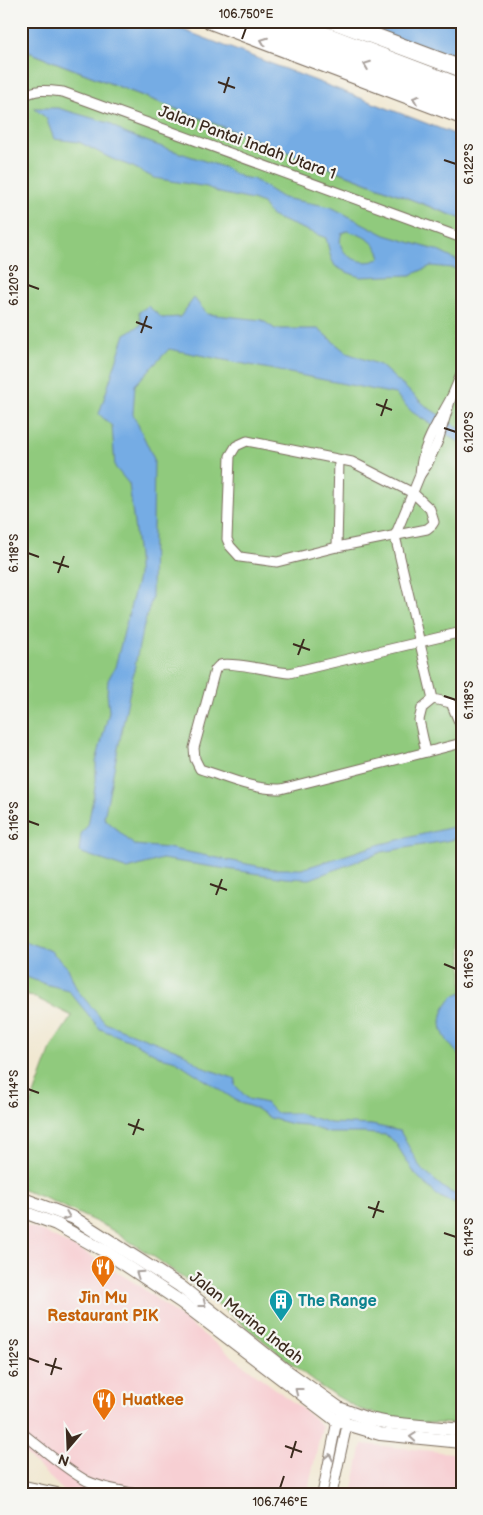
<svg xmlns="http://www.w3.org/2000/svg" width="483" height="1515" viewBox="0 0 483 1515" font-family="'Balsamiq Sans',sans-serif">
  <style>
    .built { fill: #f7cfd3 }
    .green { fill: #90ca7d; stroke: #667a4e }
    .water { fill: #75ace4; stroke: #586b81; fill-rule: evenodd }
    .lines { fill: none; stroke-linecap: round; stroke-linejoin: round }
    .minor-casing { stroke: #7b6c5d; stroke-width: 11 }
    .secondary-casing { stroke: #7b6c5d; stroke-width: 14 }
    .motorway-casing { stroke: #7b6c5d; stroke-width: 18 }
    .minor { stroke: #fff; stroke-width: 9 }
    .secondary { stroke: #fff; stroke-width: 12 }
    .motorway { stroke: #fff; stroke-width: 16 }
    .oneway { stroke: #a79f9a }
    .ticks { fill: none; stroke: #3b2a1e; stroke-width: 2 }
    .labels { text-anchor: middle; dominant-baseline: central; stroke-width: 4.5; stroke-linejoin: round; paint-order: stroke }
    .street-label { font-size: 16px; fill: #3b2a1e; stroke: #f6f6f2 }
    .food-label { font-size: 16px; font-weight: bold; fill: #c56008; stroke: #f6f6f2 }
    .culture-label { font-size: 16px; font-weight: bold; fill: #0d838f; stroke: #f6f6f2; text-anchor: start }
    .neatline { fill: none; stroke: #3b2a1e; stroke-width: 2 }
    .ticks-label { font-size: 12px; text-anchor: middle; fill: #3b2a1e }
  </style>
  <rect width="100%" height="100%" fill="#f6f6f2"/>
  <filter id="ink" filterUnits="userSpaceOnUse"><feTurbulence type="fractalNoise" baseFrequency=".02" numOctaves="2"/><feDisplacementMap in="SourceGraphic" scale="10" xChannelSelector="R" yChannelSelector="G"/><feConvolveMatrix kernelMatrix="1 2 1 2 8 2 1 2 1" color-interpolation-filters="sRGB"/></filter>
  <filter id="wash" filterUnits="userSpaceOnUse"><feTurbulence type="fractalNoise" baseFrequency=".0096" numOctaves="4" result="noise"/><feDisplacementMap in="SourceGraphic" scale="20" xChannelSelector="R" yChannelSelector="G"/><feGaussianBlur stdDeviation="1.12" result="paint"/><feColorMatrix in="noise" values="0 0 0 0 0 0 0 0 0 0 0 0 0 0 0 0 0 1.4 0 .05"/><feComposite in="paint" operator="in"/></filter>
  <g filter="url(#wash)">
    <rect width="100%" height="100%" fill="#f1e8d2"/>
    <g class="built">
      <polygon points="21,1224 39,1230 88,1254 138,1285 314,1418 322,1427 307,1494 67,1494 21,1450"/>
      <polygon points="362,1444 462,1454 462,1494 352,1494"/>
    </g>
    <polygon class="green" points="21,49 462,219 462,1424 405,1422 359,1409 321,1387 205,1294 157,1259 107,1227 47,1199 21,1189 21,1131 52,1046 72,1016 34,997 21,995"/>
    <g class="water">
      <polygon points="21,21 160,21 462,137 462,219 21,49"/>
      <polygon points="339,21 462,21 462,67"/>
      <path d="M 34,108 L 58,108 L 109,123 L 124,133 L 165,148 L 223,167 L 241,177 L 253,179 L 283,198 L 331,207 L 385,235 L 436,250 L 462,263 L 462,269 L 431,266 L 411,275 L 360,277 L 344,271 L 335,266 L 331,258 L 326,238 L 271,216 L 263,204 L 252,200 L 220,193 L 207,187 L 154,178 L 133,167 L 112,159 L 79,142 L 54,139 L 46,118 ZM 347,231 C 363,235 376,241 381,257 C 366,270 332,255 342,233 Z"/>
      <polygon points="194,298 207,314 262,320 275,329 318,329 347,353 380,365 427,407 462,430 462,444 412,412 395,394 169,349 135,385 133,414 154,459 152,598 141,636 104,818 134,845 168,848 272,869 302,869 381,844 462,825 462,836 451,840 382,852 310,879 285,878 162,859 128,869 79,852 81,834 88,825 96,782 96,762 109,712 107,693 108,680 115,667 138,577 138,556 129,484 115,467 112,426 99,414 125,334 141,325 139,312 148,306 162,318 180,317"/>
      <polygon points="21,940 51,951 68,968 77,990 105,1023 182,1052 204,1068 236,1079 235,1085 248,1099 266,1103 276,1113 298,1113 330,1123 372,1125 400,1131 421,1169 445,1189 462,1198 462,1207 438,1196 415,1174 395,1142 386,1135 363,1133 329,1133 306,1125 292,1124 270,1118 255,1108 240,1103 176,1061 161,1057 133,1042 100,1029 68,990 45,984 21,975"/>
      <path d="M 462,992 L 462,1058 C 448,1043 434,1029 445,1007 C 449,999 453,995 462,992 Z"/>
    </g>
  </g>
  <g filter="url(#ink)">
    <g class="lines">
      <g class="minor-casing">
        <g id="minor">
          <path d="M 21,98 C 35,88 47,90 63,92 L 462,238"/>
          <polygon points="247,441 352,462 413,493 430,509 434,522 432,525 427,529 337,547 277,562 240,557 230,546 227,539 230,456 236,446"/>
          <path d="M 420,475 C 421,447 438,422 451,398 C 455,390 458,381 462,373"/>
          <polyline points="337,547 339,460"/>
          <path d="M 462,632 L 289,673 C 275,672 229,661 220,665 C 218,666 217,668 215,670 L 194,748 L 195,759 L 200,769 C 226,777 253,790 281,789 L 462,743"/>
          <polyline points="433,699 395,536 420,475 427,465 438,441 451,398"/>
          <polyline points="426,752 419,720 422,708 433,699 451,703 460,724 462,734"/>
          <path d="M 21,1432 C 42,1448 63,1468 87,1481 C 101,1488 120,1490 136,1494"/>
          <polyline points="21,1485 63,1494"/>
          <polyline points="322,1494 337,1421"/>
          <polyline points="332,1494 347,1425 339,1408"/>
        </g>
      </g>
      <g class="secondary-casing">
        <g id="secondary">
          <polyline points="21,1198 74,1218 180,1286 284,1369 339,1408 368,1419 389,1423 462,1430"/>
          <polyline points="21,1211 56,1224 106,1252 181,1302 337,1421 380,1434 462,1442"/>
        </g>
      </g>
      <g class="motorway-casing">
        <g id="motorway">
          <polyline points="211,21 462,116"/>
          <polyline points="252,21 462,101"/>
          <polyline points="289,21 462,87"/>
          <polyline points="334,21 462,69"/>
        </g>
      </g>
      <use href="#minor" class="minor"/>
      <use href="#secondary" class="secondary"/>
      <use href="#motorway" class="motorway"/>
    </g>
    <defs><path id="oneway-chevron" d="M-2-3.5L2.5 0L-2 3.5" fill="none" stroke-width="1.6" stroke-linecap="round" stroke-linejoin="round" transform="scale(1.25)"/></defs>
    <g class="oneway">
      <use href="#oneway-chevron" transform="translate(264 41) rotate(-159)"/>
      <use href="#oneway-chevron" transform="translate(367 65) rotate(-159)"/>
      <use href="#oneway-chevron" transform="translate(416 99) rotate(-159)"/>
      <use href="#oneway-chevron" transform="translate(67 1216) rotate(22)"/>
      <use href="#oneway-chevron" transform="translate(139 1274) rotate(-146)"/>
      <use href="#oneway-chevron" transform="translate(203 1304) rotate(38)"/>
      <use href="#oneway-chevron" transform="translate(298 1391) rotate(-142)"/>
      <use href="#oneway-chevron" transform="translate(413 1437) rotate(-175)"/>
      <use href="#oneway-chevron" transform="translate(329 1457) rotate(-78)"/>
    </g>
  </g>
  <path class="ticks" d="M 242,39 L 246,28M 218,82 L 235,88M 224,93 L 229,77M 444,160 L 456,164M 28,285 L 39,289M 136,322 L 152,328M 141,333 L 147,316M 376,404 L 392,410M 381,416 L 387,399M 444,428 L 456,432M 28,553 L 39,557M 53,562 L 69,567M 58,573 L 64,556M 293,644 L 310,650M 298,655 L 304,639M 444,696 L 456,700M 28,821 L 39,825M 210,884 L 227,890M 216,895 L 222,879M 444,964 L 456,969M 28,1089 L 39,1093M 128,1124 L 144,1130M 133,1135 L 139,1119M 368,1207 L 384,1212M 373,1218 L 379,1201M 444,1233 L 456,1237M 28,1358 L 39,1362M 45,1364 L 62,1369M 51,1375 L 56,1358M 285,1446 L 302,1452M 291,1458 L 296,1441M 280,1488 L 284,1476"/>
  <defs>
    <g id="restaurant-pin" transform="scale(1.25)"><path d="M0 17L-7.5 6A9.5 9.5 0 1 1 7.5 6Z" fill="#e8710a" stroke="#f6f6f2"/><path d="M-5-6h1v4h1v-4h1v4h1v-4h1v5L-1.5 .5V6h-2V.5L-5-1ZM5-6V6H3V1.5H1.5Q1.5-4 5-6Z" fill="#fff"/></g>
    <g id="building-pin" transform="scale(1.25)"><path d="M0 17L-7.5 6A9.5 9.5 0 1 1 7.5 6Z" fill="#0f9aa8" stroke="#f6f6f2"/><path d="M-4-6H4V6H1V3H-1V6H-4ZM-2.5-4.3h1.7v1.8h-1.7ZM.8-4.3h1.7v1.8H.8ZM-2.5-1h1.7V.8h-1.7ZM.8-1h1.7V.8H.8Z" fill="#fff"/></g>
  </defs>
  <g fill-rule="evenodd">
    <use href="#restaurant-pin" x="103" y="1267"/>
    <use href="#building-pin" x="281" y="1301"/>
    <use href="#restaurant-pin" x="104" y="1400"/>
  </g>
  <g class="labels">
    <g class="street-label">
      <text transform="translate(247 143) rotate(20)">Jalan Pantai Indah Utara 1</text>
      <text transform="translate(246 1318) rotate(38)">Jalan Marina Indah</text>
    </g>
    <g class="food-label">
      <text x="103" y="1298">Jin Mu<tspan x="103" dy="18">Restaurant PIK</tspan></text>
      <text x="122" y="1400" text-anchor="start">Huatkee</text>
    </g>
    <g class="culture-label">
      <text x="298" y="1301">The Range</text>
    </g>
  </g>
  <rect width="483" height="1515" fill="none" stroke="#f6f6f2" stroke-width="55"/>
  <g transform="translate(68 1448) rotate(199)" stroke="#f6f6f2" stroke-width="4" paint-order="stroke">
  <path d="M0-4L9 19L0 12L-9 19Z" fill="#3b2a1e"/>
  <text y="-8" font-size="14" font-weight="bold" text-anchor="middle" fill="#3b2a1e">N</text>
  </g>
  <rect x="28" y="28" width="428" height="1460" class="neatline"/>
  <g class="ticks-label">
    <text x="246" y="18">106.750°E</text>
    <text transform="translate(469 164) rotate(-90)" y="4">6.122°S</text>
    <text transform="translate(14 285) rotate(-90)" y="4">6.120°S</text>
    <text transform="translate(469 432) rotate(-90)" y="4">6.120°S</text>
    <text transform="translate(14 553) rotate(-90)" y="4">6.118°S</text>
    <text transform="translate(469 700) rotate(-90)" y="4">6.118°S</text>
    <text transform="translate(14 821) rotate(-90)" y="4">6.116°S</text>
    <text transform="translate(469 969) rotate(-90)" y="4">6.116°S</text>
    <text transform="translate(14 1089) rotate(-90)" y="4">6.114°S</text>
    <text transform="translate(469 1237) rotate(-90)" y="4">6.114°S</text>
    <text transform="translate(14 1358) rotate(-90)" y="4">6.112°S</text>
    <text x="280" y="1506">106.746°E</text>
  </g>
</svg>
